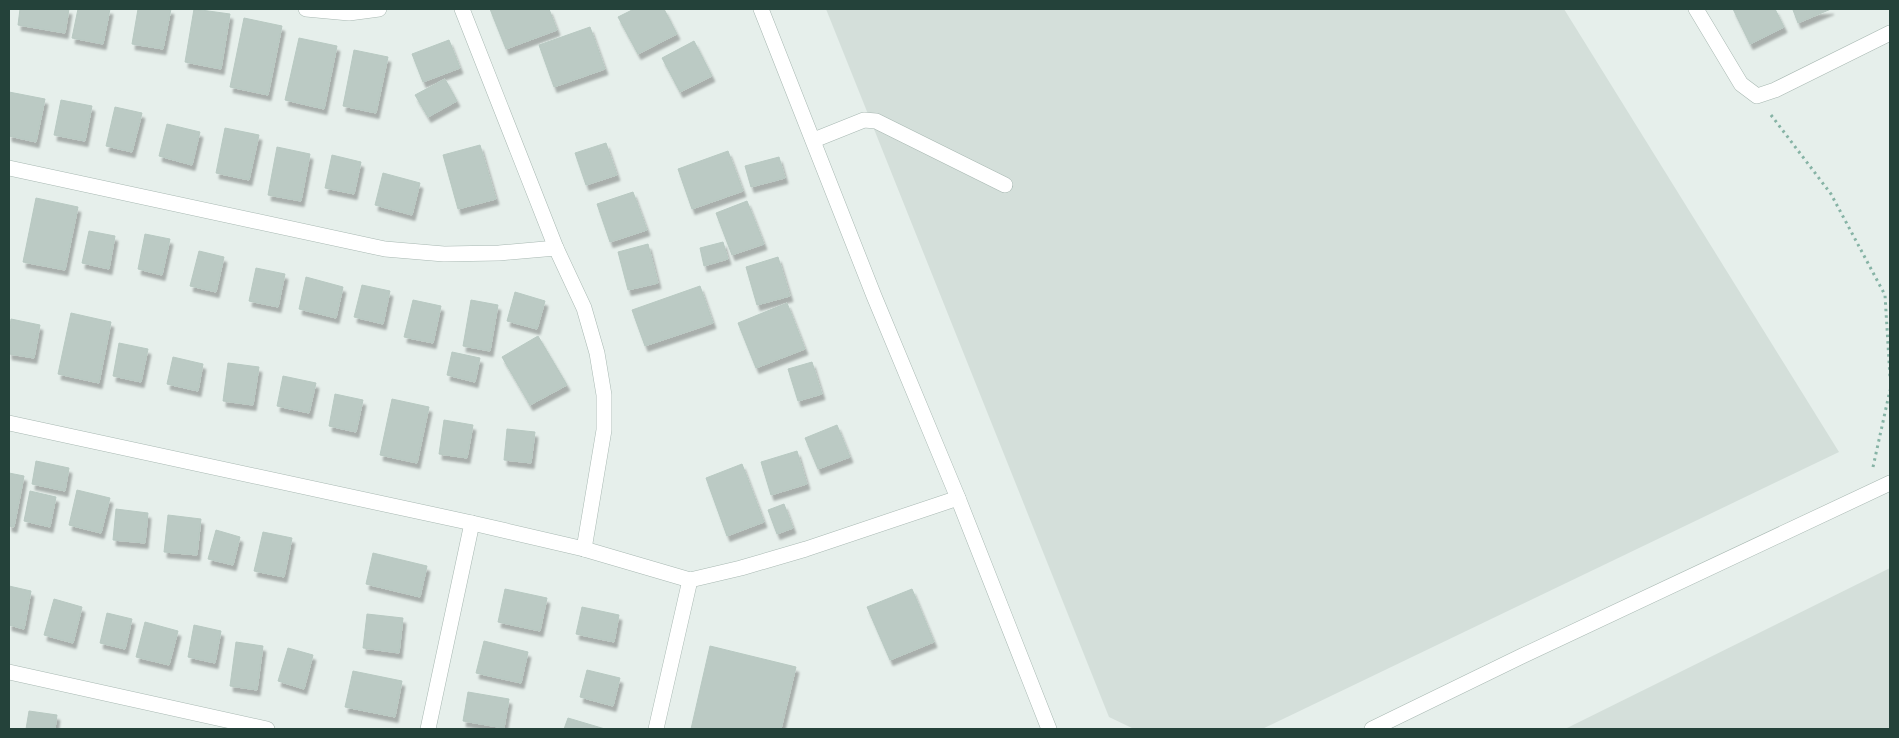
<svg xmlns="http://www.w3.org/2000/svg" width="1899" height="738" viewBox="0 0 1899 738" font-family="'Exo 2',sans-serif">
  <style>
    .built { fill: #d4dfda }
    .building { fill: #bbcac4; stroke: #b8c9c2; filter: url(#shadow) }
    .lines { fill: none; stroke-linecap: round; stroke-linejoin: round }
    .service-casing { stroke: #a8b8b2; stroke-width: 16 }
    .minor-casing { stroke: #a8b8b2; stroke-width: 16 }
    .tertiary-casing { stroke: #a8b8b2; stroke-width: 16 }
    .path { stroke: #86b3a5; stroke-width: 3; stroke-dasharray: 2.5 4; stroke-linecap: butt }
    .service { stroke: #fff; stroke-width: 15 }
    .minor { stroke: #fff; stroke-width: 15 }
    .tertiary { stroke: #fff; stroke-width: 15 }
  </style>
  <defs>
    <filter id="shadow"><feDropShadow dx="3" dy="5.5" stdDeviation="1" flood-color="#0004"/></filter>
  </defs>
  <rect width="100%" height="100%" fill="#e6efeb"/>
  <g class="built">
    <polygon points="826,9 1564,9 1839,452 1262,729 1134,729 1109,717"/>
    <polygon points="1890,568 1890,729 1565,729"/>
  </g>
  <g class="building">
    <polygon points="20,9 69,9 65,33 18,25"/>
    <polygon points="78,9 110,9 103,44 72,38"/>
    <polygon points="138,9 171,9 163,49 132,44"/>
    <polygon points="194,9 230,14 221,69 185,62"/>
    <polygon points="490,9 549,9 557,30 506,49"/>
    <polygon points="634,9 664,9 677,34 638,54 618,17"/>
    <polygon points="1733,9 1775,9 1784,27 1750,44"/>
    <polygon points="1795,9 1831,9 1798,23 1793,10"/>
    <polygon points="244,18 282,26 268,95 230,87"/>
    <polygon points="590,27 605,69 554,87 539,45"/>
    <polygon points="299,38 337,46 324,109 285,100"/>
    <polygon points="449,40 460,68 423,82 412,54"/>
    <polygon points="694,41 712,76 680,92 662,58"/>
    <polygon points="354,50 388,57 376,113 343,106"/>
    <polygon points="445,79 457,101 428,117 415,95"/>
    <polygon points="9,92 45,99 36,142 9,136"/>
    <polygon points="61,100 92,106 85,141 54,135"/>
    <polygon points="115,107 142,113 132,152 106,146"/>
    <polygon points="167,124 200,132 192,165 159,156"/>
    <polygon points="225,128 259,135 249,180 216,173"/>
    <polygon points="606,143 617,175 586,185 575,153"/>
    <polygon points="480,145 496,199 458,209 443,155"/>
    <polygon points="277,147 310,154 301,201 268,195"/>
    <polygon points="728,151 743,191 692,209 678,169"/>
    <polygon points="332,155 361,162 354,194 325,188"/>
    <polygon points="779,157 785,178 751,187 745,166"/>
    <polygon points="383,173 420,183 412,215 375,205"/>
    <polygon points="633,192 647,230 610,242 597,204"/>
    <polygon points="36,198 78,207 65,270 23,262"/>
    <polygon points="747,201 764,244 732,255 716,213"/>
    <polygon points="89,231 115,236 109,269 82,263"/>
    <polygon points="145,234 170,239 162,275 138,269"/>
    <polygon points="723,242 728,259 704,266 700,248"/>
    <polygon points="648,244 658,283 628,290 618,252"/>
    <polygon points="199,251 224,257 216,292 190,286"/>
    <polygon points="778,257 790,296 757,305 746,267"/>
    <polygon points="256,268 285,274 278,307 249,301"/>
    <polygon points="306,277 343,287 336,318 299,309"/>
    <polygon points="362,285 390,291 383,324 354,317"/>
    <polygon points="700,286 713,323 645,346 632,310"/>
    <polygon points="515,292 545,301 537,329 507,321"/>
    <polygon points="413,300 441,306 433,343 404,337"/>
    <polygon points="471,300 498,305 490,351 463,346"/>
    <polygon points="787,303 805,349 756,368 738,323"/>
    <polygon points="71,313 111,322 99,383 58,374"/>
    <polygon points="11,319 40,325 34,358 9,354 9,331"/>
    <polygon points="538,336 567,385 530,405 502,357"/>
    <polygon points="119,343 148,349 141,382 113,376"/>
    <polygon points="452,352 480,358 475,382 447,375"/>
    <polygon points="173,357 203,364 198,391 167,384"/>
    <polygon points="812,362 822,394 798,401 788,369"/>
    <polygon points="228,363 259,367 253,405 223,401"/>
    <polygon points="283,376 316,383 309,413 277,406"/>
    <polygon points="335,394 363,400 356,432 329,426"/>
    <polygon points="392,399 429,407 417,463 380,455"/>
    <polygon points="444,420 473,425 467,458 439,454"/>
    <polygon points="837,425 850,457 818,469 805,438"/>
    <polygon points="507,429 535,432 531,463 504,460"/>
    <polygon points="797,451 807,484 771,495 761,462"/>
    <polygon points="36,461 69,468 65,491 32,484"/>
    <polygon points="742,464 764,522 727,536 706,478"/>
    <polygon points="9,473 24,476 14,527 9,526"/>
    <polygon points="77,490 110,498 101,533 69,525"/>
    <polygon points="30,491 56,497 50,527 24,521"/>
    <polygon points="784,504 793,528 777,534 768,510"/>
    <polygon points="116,509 148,513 145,543 113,540"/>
    <polygon points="168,515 201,519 197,555 164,552"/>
    <polygon points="216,530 240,537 233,565 208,559"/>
    <polygon points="263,532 292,538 284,577 254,571"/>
    <polygon points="373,553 427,566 420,597 366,584"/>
    <polygon points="9,586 31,591 24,629 9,625"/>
    <polygon points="505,589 547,598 540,631 498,622"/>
    <polygon points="912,589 934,642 890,660 867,607"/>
    <polygon points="54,599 82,607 73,643 44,635"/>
    <polygon points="582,607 619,615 614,642 576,634"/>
    <polygon points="107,613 132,619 125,649 100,643"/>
    <polygon points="367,614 403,618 399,653 363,648"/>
    <polygon points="145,622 178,631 169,665 136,657"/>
    <polygon points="194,625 221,631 215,663 188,657"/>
    <polygon points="484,641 528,652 521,683 476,673"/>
    <polygon points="236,642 263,646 257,690 230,686"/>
    <polygon points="710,646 796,667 781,729 691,729"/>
    <polygon points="288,648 313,655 304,689 278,681"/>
    <polygon points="587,670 620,678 613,706 580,697"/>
    <polygon points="353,671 402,681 395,717 345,707"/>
    <polygon points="468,692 509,699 504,728 463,721"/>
    <polygon points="29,711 57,715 55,729 26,729"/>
    <polygon points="568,718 605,729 564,729"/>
  </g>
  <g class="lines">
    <g class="service-casing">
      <polyline id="service" points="814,140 864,120 876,121 1005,185"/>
    </g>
    <g class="minor-casing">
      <g id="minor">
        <polyline points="306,9 349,13 379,9"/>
        <polyline points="462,9 556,248 584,308 597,353 604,395 604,430 584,549"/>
        <polyline points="1696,9 1741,84 1757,96 1775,90 1890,33"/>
        <polyline points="9,168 385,249 444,254 499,253 556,248"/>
        <polyline points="9,423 472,523 584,549 690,580 741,568 806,549 958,498"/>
        <polyline points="9,672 267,729"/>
        <polyline points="428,729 472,523"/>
        <polyline points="656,729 690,580"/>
      </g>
    </g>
    <g class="tertiary-casing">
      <g id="tertiary">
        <polyline points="761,9 874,296 958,498 1049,729"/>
        <polyline points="1372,729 1522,656 1890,483"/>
      </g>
    </g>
    <g class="path">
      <polyline points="1771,115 1831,194 1885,295 1890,377"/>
      <polyline points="1873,467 1890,390"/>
    </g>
    <use href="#service" class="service"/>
    <use href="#minor" class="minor"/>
    <use href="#tertiary" class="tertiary"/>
  </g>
  <rect width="1899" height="738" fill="none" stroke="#24423a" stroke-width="20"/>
</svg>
